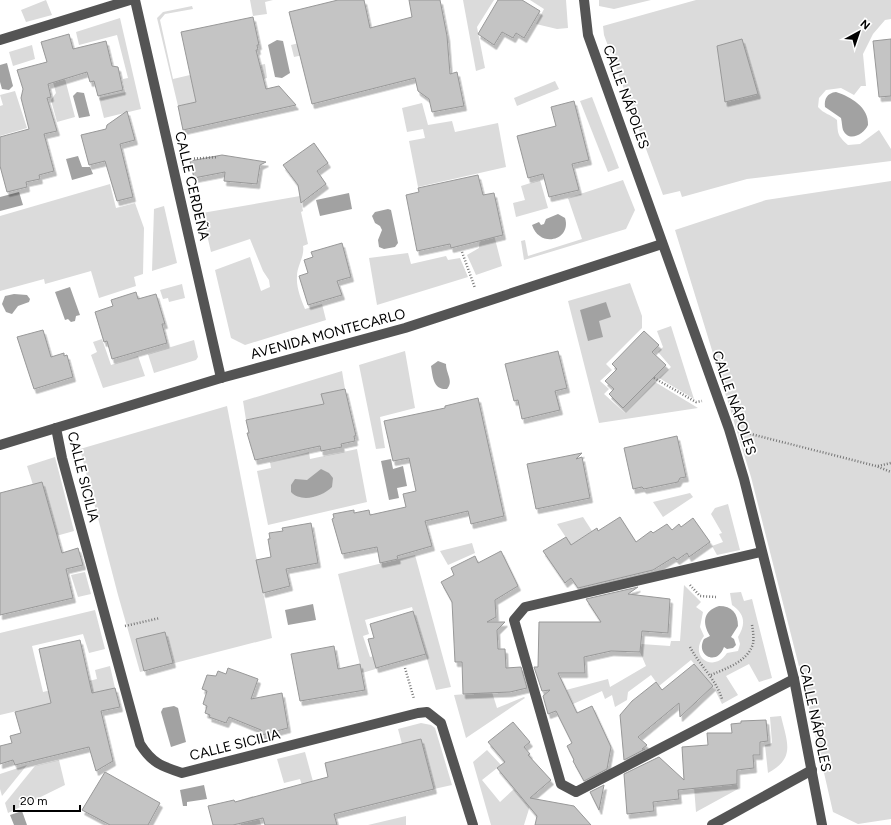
<svg xmlns="http://www.w3.org/2000/svg" width="891" height="825" viewBox="0 0 891 825" font-family="Figtree,sans-serif">
  <style>
    .green { fill: #dbdbdb }
    .water { fill: #a2a2a2 }
    .building { fill: #c4c4c4; stroke: #989898; filter: url(#shadow) }
    .lines { fill: none; stroke-linecap: round; stroke-linejoin: round }
    .path { stroke: #767676; stroke-width: 2.5; stroke-dasharray: 1 2; stroke-linecap: butt }
    .minor { stroke: #545454; stroke-width: 10 }
    .labels { text-anchor: middle; dominant-baseline: central; stroke-width: 3.5; stroke-linejoin: round; paint-order: stroke }
    .street-label { font-size: 14px; fill: #000; stroke: #fff }
  </style>
  <defs>
    <filter id="shadow"><feDropShadow dx="2.5" dy="4.5" stdDeviation="0" flood-color="#0004"/></filter>
  </defs>
  <rect width="100%" height="100%" fill="#fff"/>
  <g class="green">
    <polygon points="46,0 52,15 26,22 21,10"/>
    <polygon points="250,0 273,0 265,2 267,14 253,16"/>
    <polygon points="463,0 494,0 477,27 485,68 476,71"/>
    <polygon points="530,0 566,0 568,28 557,29 536,24 544,9"/>
    <polygon points="599,0 651,0 614,9 599,6"/>
    <path d="M 696,0 L 891,0 L 891,19 L 885,20 L 873,34 L 863,54 L 866,86 L 861,86 L 854,95 L 841,88 L 826,90 L 819,98 L 818,107 C 824,114 830,114 837,120 C 838,134 837,135 848,145 L 860,144 L 879,130 L 891,149 L 891,161 L 747,179 L 682,197 L 680,191 L 663,195 L 604,35 L 603,26 Z"/>
    <polygon points="192,6 193,9 165,14 160,20 173,79 190,75 191,77 265,64 267,78 194,93 196,102 178,106 157,18 163,12"/>
    <polygon points="120,18 141,109 104,118 99,98 126,92 123,79 128,78 117,35 79,45 76,32"/>
    <polygon points="323,37 326,50 294,57 291,45"/>
    <polygon points="32,45 35,59 13,66 9,52"/>
    <polygon points="65,79 75,117 57,122 51,100 56,93 53,82"/>
    <polygon points="555,81 559,89 517,106 514,98"/>
    <polygon points="15,91 27,128 0,136 0,106 3,105 0,95"/>
    <polygon points="592,97 619,168 608,172 580,101"/>
    <polygon points="422,103 428,125 452,121 455,132 498,123 506,167 418,187 409,141 425,138 423,129 407,132 402,108"/>
    <polygon points="540,180 548,208 516,217 513,203 525,200 521,186"/>
    <polygon points="623,180 635,210 626,229 524,260 521,241 525,240 528,256 582,239 568,198"/>
    <polygon points="891,181 891,819 858,824 833,812 805,690 751,477 675,230 766,200"/>
    <polygon points="110,184 116,208 135,203 144,228 143,274 134,277 136,286 99,298 91,271 45,284 44,279 0,291 0,216"/>
    <path d="M 300,196 L 303,211 L 301,212 L 308,244 L 303,246 C 305,256 297,266 297,276 C 296,287 301,299 305,309 L 322,304 L 326,320 L 245,345 L 231,338 L 215,270 L 250,257 L 261,291 L 270,287 L 269,280 L 263,271 L 250,239 L 211,252 L 202,213 Z"/>
    <polygon points="164,206 177,263 152,271 154,209"/>
    <polygon points="494,235 502,266 476,275 467,255 479,248 480,238"/>
    <polygon points="408,253 411,264 446,256 448,260 460,258 468,277 377,305 369,258"/>
    <polygon points="630,283 642,316 642,328 606,364 612,370 600,381 609,389 604,394 625,413 655,382 698,408 599,423 568,301"/>
    <polygon points="182,284 185,298 169,302 168,298 163,299 160,290"/>
    <polygon points="671,326 694,399 659,378 671,367 658,352 663,347 657,331"/>
    <polygon points="102,339 111,365 138,356 145,376 103,388 91,355 97,352 93,342"/>
    <polygon points="194,340 198,357 196,360 154,373 148,354"/>
    <polygon points="405,351 415,408 380,417 385,448 376,449 359,365"/>
    <polygon points="342,371 345,389 322,394 325,409 298,442 292,410 246,420 243,401"/>
    <polygon points="227,406 272,638 140,672 118,595 80,449"/>
    <polygon points="357,449 367,502 268,525 257,471 271,468 270,462 306,453 309,452 310,459"/>
    <polygon points="55,457 74,531 56,536 33,485 27,466"/>
    <polygon points="690,493 693,497 663,517 653,502"/>
    <polygon points="728,504 740,550 717,555 712,546 723,542 719,534 722,533 711,514 715,508"/>
    <polygon points="583,517 592,531 571,545 557,524"/>
    <polygon points="472,543 475,553 448,565 440,551"/>
    <polygon points="415,555 451,687 436,690 412,607 365,620 369,634 363,636 370,657 375,656 379,668 362,673 338,574"/>
    <polygon points="85,572 91,594 78,597 71,575"/>
    <path d="M 684,585 L 701,602 L 696,607 L 703,612 L 700,627 L 704,636 C 688,656 713,674 727,653 L 738,651 L 740,644 L 738,637 C 746,624 745,614 732,605 L 730,593 L 741,592 L 744,601 L 752,599 L 772,678 L 759,682 L 749,664 L 726,676 L 738,695 L 722,704 L 713,686 L 691,660 L 659,686 L 651,675 L 628,692 L 627,700 L 615,707 L 612,695 L 605,699 L 602,691 L 573,704 L 566,690 L 608,679 L 610,687 L 646,666 L 640,652 L 641,644 L 670,646 L 671,641 L 680,641 Z"/>
    <polygon points="95,610 105,649 89,653 83,634 32,646 43,692 97,679 95,670 110,666 115,688 0,715 0,633"/>
    <polygon points="492,692 497,708 524,697 525,698 466,738 454,695"/>
    <path d="M 781,716 C 787,742 796,758 768,773 L 765,745 L 772,743 L 770,717 Z"/>
    <polygon points="421,723 431,725 435,728 452,785 434,789 421,739 402,744 398,729"/>
    <polygon points="487,750 501,765 482,780 500,802 514,789 525,802 533,796 524,825 491,825 473,762"/>
    <polygon points="305,752 324,822 314,825 300,779 284,783 277,759"/>
    <polygon points="59,760 65,785 8,813 5,803 35,766"/>
    <polygon points="27,765 2,796 0,789 0,774"/>
    <polygon points="693,774 707,787 737,784 738,789 696,812"/>
    <polygon points="253,796 261,825 241,825 235,802"/>
    <polygon points="406,816 406,825 368,825"/>
  </g>
  <g class="water">
    <polygon points="277,40 283,41 290,73 282,78 275,77 268,45"/>
    <polygon points="7,63 13,86 9,90 2,89 0,82 0,65"/>
    <polygon points="77,92 84,93 90,116 79,118 73,96"/>
    <path d="M 836,92 C 851,97 869,107 868,125 C 864,134 849,143 843,130 C 842,127 842,122 841,118 L 825,107 C 824,99 827,93 836,92 Z"/>
    <polygon points="78,156 82,167 90,167 93,174 72,180 66,159"/>
    <polygon points="19,192 23,205 0,211 0,197"/>
    <polygon points="349,193 352,209 320,216 316,200"/>
    <polygon points="388,209 391,210 398,243 395,247 384,249 379,247 378,240 382,230 380,226 375,223 372,216 375,212"/>
    <path d="M 558,214 L 565,218 C 572,240 540,249 532,225 L 539,222 L 541,225 L 544,224 L 546,219 Z"/>
    <polygon points="70,287 80,315 76,316 75,321 71,322 68,319 65,320 55,292"/>
    <polygon points="14,294 27,295 30,299 29,302 18,306 12,314 6,312 2,304 5,296"/>
    <polygon points="606,302 611,317 599,321 603,337 588,341 580,310"/>
    <path d="M 438,361 L 446,364 C 446,374 454,381 447,389 C 433,390 433,377 431,366 Z"/>
    <polygon points="391,459 393,469 403,466 407,486 397,488 399,498 389,500 381,461"/>
    <path d="M 321,469 L 329,473 L 333,478 L 332,487 C 322,497 301,503 291,492 L 291,485 L 295,479 L 307,480 Z"/>
    <polygon points="313,604 316,620 288,625 285,610"/>
    <path d="M 719,606 C 732,606 738,613 738,626 L 731,637 L 734,639 L 736,645 L 733,648 L 727,649 L 724,647 C 717,667 695,655 704,639 L 710,636 C 702,623 703,611 719,606 Z"/>
    <polygon points="174,706 178,708 186,742 171,747 161,712 163,708"/>
    <polygon points="204,785 207,799 187,802 187,806 183,806 180,790"/>
    <polygon points="22,811 27,825 14,825 10,815"/>
  </g>
  <g class="building">
    <polygon points="338,0 364,0 370,28 412,17 409,0 440,0 447,36 450,74 457,72 464,106 432,112 429,99 418,91 415,78 312,104 289,12"/>
    <polygon points="498,0 522,0 540,11 524,38 516,33 513,38 502,32 494,45 478,34"/>
    <polygon points="253,17 259,45 257,45 258,50 256,50 266,89 279,86 296,105 183,130 178,106 196,102 181,32"/>
    <polygon points="69,34 73,49 106,41 112,66 118,67 123,90 98,96 94,81 90,82 87,72 48,84 51,97 47,98 57,131 44,134 54,171 39,175 40,179 26,182 27,187 7,192 0,166 0,137 29,129 21,98 23,89 17,70 47,62 41,42"/>
    <polygon points="742,39 758,94 725,102 717,46"/>
    <polygon points="891,39 891,96 879,97 873,41"/>
    <polygon points="574,101 589,160 572,164 579,190 549,197 543,174 528,178 517,136 556,126 551,107"/>
    <polygon points="127,111 135,140 120,144 133,197 117,201 105,161 89,165 81,135 106,129 107,125"/>
    <polygon points="314,143 328,163 317,171 326,184 301,203 298,185 283,165"/>
    <polygon points="222,155 266,162 260,165 257,184 224,181 225,172 194,178 190,161"/>
    <polygon points="478,175 483,195 494,193 503,235 451,248 450,244 417,251 406,195 419,192 418,188"/>
    <polygon points="342,243 351,277 337,281 342,295 308,305 299,276 308,273 304,260 313,257 311,252"/>
    <polygon points="136,292 138,299 156,294 165,324 162,324 167,343 112,359 107,341 104,342 95,312 113,306 111,300"/>
    <polygon points="43,330 51,357 64,353 64,356 67,355 73,377 34,389 17,337"/>
    <polygon points="644,331 659,345 652,352 666,365 623,408 609,394 614,389 605,381 617,369 612,364"/>
    <polygon points="558,351 567,388 555,391 560,410 522,419 518,400 514,401 505,364"/>
    <polygon points="345,389 356,436 354,436 355,441 341,444 342,447 321,451 320,446 255,460 247,433 249,433 246,420 324,404 321,394"/>
    <polygon points="478,398 504,516 471,524 468,511 425,521 432,546 397,556 398,559 380,563 377,547 342,554 332,519 334,518 333,514 354,510 354,513 369,510 370,515 406,507 403,494 416,491 409,458 393,461 384,421 445,408 445,406"/>
    <polygon points="677,436 686,477 680,478 678,482 644,489 642,487 633,489 624,448"/>
    <polygon points="582,453 576,459 582,457 590,498 536,509 527,464"/>
    <polygon points="42,482 62,553 78,548 83,565 66,569 73,598 0,615 0,493"/>
    <polygon points="620,517 636,542 651,531 653,533 667,524 672,530 679,524 681,527 693,518 710,542 689,557 687,553 677,560 674,557 653,570 578,588 571,578 565,583 543,551 566,537 571,545 597,528 598,531"/>
    <polygon points="311,523 318,563 286,569 290,586 263,593 256,560 271,557 268,539 270,539 269,533 283,531 282,528"/>
    <polygon points="501,551 518,586 495,600 496,617 487,622 505,622 497,630 498,649 505,649 506,668 521,667 527,688 510,692 463,694 462,662 455,662 452,602 441,582 454,575 451,568 475,556 478,563"/>
    <polygon points="638,587 628,594 670,599 668,633 642,631 640,652 611,651 584,657 585,673 558,673 577,713 592,706 611,747 607,769 584,781 573,761 574,760 567,746 572,743 556,711 548,714 543,696 550,690 542,691 534,667 538,667 539,622 601,622 586,599"/>
    <polygon points="413,611 426,654 376,668 368,639 374,638 370,624"/>
    <polygon points="165,632 173,663 144,671 136,639"/>
    <polygon points="80,640 92,693 115,688 120,707 101,711 113,761 96,771 89,747 15,765 13,760 0,764 0,746 12,743 10,736 21,733 15,712 51,703 39,649"/>
    <polygon points="334,646 338,669 360,664 365,690 300,701 291,654"/>
    <polygon points="694,664 713,686 680,717 679,703 638,737 647,745 642,749 645,749 624,760 620,715 632,701 656,682 662,690"/>
    <polygon points="228,668 258,679 251,699 282,693 288,728 262,735 261,730 229,717 226,723 209,717 210,715 205,713 207,706 203,704 207,691 202,689 207,675 216,676 218,671 226,674"/>
    <polygon points="766,720 768,741 760,742 760,755 753,755 754,768 737,770 737,784 678,790 679,799 653,802 654,811 627,814 624,774 659,757 684,780 682,747 708,745 707,733 732,733 731,724 741,723 741,721"/>
    <polygon points="513,722 530,742 524,747 530,754 528,755 551,780 530,798 574,806 591,825 535,825 537,816 497,768 505,762 488,742"/>
    <polygon points="421,739 434,789 334,814 337,825 265,825 263,818 233,825 213,825 208,806 234,800 235,802 328,777 325,763"/>
    <polygon points="105,772 160,803 148,825 110,825 82,810"/>
    <polygon points="604,785 599,810 590,792"/>
  </g>
  <g class="lines">
    <g class="path">
      <polyline points="188,159 218,157"/>
      <polyline points="462,252 475,288"/>
      <polyline points="654,378 696,402 702,401"/>
      <polyline points="747,433 876,466 891,472"/>
      <polyline points="878,466 891,463"/>
      <polyline points="690,585 700,596 716,597"/>
      <polyline points="125,626 160,618"/>
      <path d="M 690,647 C 700,666 716,679 722,699"/>
      <polyline points="405,668 414,699"/>
      <path d="M 711,675 C 727,668 747,662 753,644 C 754,638 753,630 752,625"/>
    </g>
    <g class="minor">
      <polyline points="135,0 221,378"/>
      <polyline points="584,0 588,35 729,429 744,479 794,679 822,825"/>
      <polyline points="0,40 130,0"/>
      <path d="M 56,428 L 62,458 L 140,744 C 152,763 161,766 182,773 L 418,713 L 427,712 L 441,723 L 473,825"/>
      <polyline points="0,445 221,378 405,328 662,244"/>
      <polyline points="761,552 525,607 514,620 561,784 576,792 794,679"/>
      <polyline points="712,825 812,770"/>
    </g>
  </g>
  <g class="labels">
    <g class="street-label">
      <text transform="translate(626 97) rotate(70)">CALLE NÁPOLES</text>
      <text transform="translate(192 186) rotate(77)">CALLE CERDEÑA</text>
      <text transform="translate(328 334) rotate(-15)">AVENIDA MONTECARLO</text>
      <text transform="translate(734 403) rotate(71)">CALLE NÁPOLES</text>
      <text transform="translate(83 477) rotate(76)">CALLE SICILIA</text>
      <text transform="translate(815 718) rotate(78)">CALLE NÁPOLES</text>
      <text transform="translate(235 745) rotate(-14)">CALLE SICILIA</text>
    </g>
  </g>
  <g transform="translate(859 32) rotate(40)" stroke="#ffffff" stroke-width="3" paint-order="stroke">
  <path d="M0-3L7 15L0 10L-7 15Z" fill="#000000"/>
  <text y="-6" font-size="11" font-weight="bold" text-anchor="middle" fill="#000000">N</text>
  </g>
  <path d="M14 805v6h66v-6" fill="none" stroke="#000000" stroke-width="2"/>
  <text x="20" y="805" font-size="12" fill="#000000" stroke="#ffffff" stroke-width="3" paint-order="stroke">20 m</text>
</svg>
